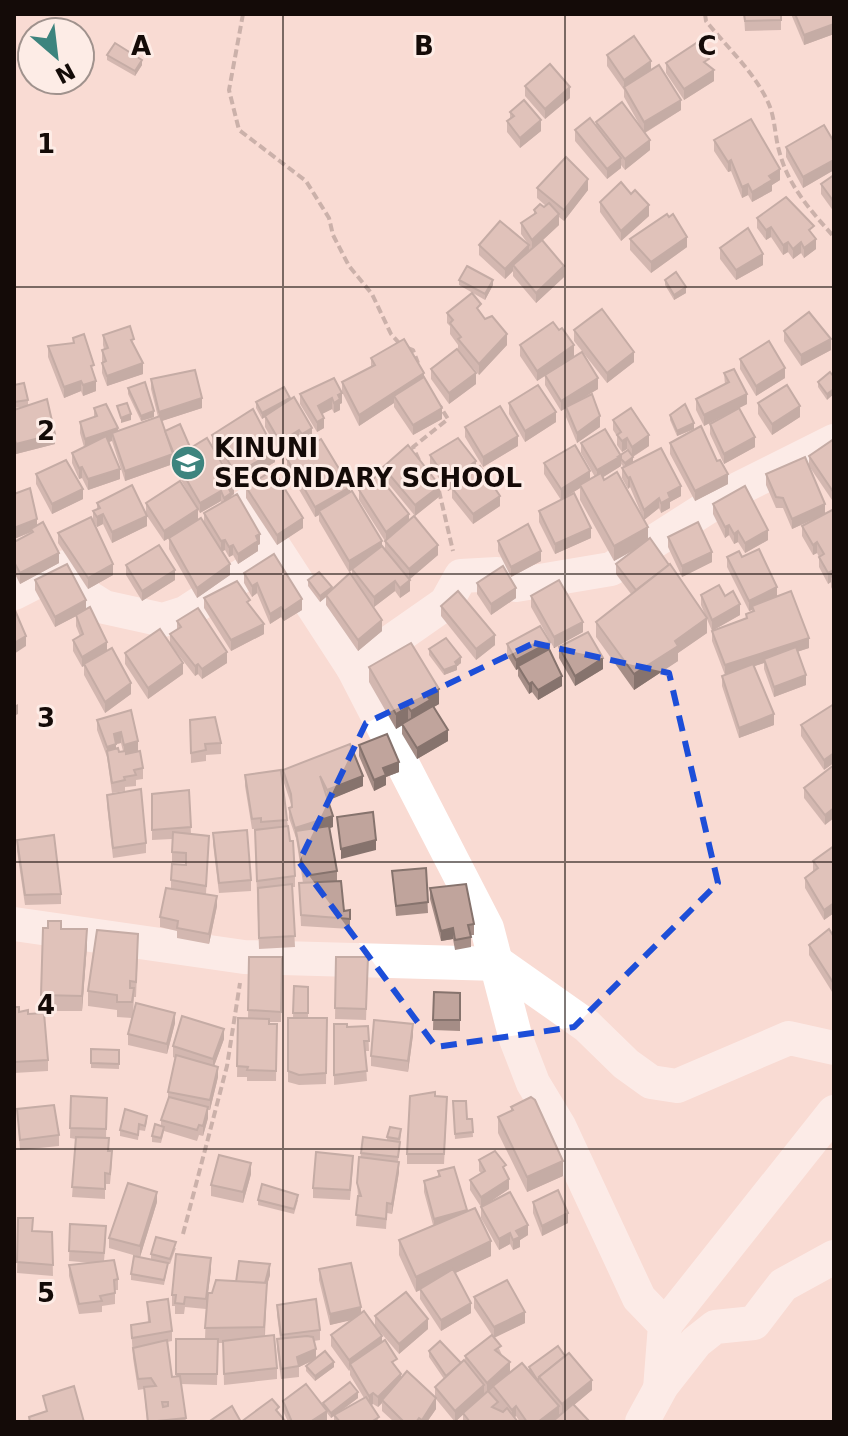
<svg xmlns="http://www.w3.org/2000/svg" width="848" height="1436" viewBox="0 0 848 1436" font-family="'DejaVu Sans',sans-serif">
  <style>
    .lines { fill: none; stroke-linecap: round; stroke-linejoin: round }
    .path { stroke: #937f79; stroke-width: 4; stroke-dasharray: 8 4; stroke-linecap: butt }
    .minor { stroke: #fff; stroke-width: 34 }
    .wall { fill: #a58d86; fill-rule: evenodd }
    .shaded-wall { fill: #86736d }
    .building { fill: #c0a49c; stroke: #86736d; stroke-width: 2; fill-rule: evenodd }
    .marked { fill: none; stroke: #1d4ed8; stroke-width: 6; stroke-dasharray: 16 10; stroke-linejoin: round }
    .grid { fill: none; stroke: #140b08; stroke-width: 2; stroke-opacity: 0.55 }
    .labels { text-anchor: middle; dominant-baseline: central; stroke-width: 6; stroke-linejoin: round; paint-order: stroke }
    .poi-label { font-size: 26px; font-weight: bold; fill: #140b08; stroke: #fdece6; text-anchor: start }
    .grid-label { font-size: 26px; text-anchor: middle; font-weight: bold; fill: #140b08; stroke: #fdece6; stroke-width: 6; stroke-linejoin: round; paint-order: stroke }
  </style>
  <rect width="100%" height="100%" fill="#f9dbd3"/>
  <g class="lines">
    <g class="path">
      <polyline points="243,14 229,90 239,130 306,181 329,218 333,235 349,266 372,294 391,334 400,344"/>
      <path d="M 705,14 L 706,21 C 726,46 753,71 767,100 C 776,118 774,135 780,154 C 789,187 812,212 834,237"/>
      <polyline points="408,348 413,350 418,363"/>
      <polyline points="419,460 413,447 448,419 440,406"/>
      <polyline points="439,491 453,551"/>
      <polyline points="183,1234 227,1066 240,983"/>
    </g>
    <g class="minor">
      <polyline points="247,505 353,668 487,928 516,1039 533,1083 559,1126 639,1298 665,1325 660,1389 642,1422"/>
      <polyline points="14,593 65,567 88,597 104,607 163,620 185,613 275,554"/>
      <polyline points="353,668 446,603 461,576 497,574 516,585 611,569 730,493 834,441"/>
      <polyline points="14,924 244,957 499,964 587,1026 626,1064 651,1082 677,1086 789,1038 834,1048"/>
      <polyline points="665,1325 834,1112"/>
      <polyline points="660,1388 696,1342 715,1327 754,1323 783,1285 834,1257"/>
    </g>
  </g>
  <g class="wall">
    <polygon points="744,14 781,14 781,30 745,31"/>
    <polygon points="791,14 834,14 834,34 804,45"/>
    <polygon points="107,55 142,65 135,76 107,60"/>
    <polygon points="607,55 651,70 681,110 645,133 650,150 625,170 621,165 621,168 607,179 575,141 575,130 596,126 596,122 643,131 624,97 624,90 607,66"/>
    <polygon points="666,63 709,66 714,81 684,100 666,73"/>
    <polygon points="525,86 570,98 545,119 525,96"/>
    <polygon points="510,112 541,131 520,148 507,132 507,121 510,119"/>
    <polygon points="714,140 780,180 772,185 772,191 752,202 748,195 742,198 731,171 728,172 714,151"/>
    <polygon points="834,142 834,170 803,188 786,157 786,147"/>
    <polygon points="834,175 834,212 821,194 821,184"/>
    <polygon points="537,188 588,190 564,221 559,217 559,225 542,241 564,277 536,303 513,276 513,271 505,279 479,255 479,245 528,244 521,234 521,223 534,215 534,210 544,207 546,206 537,198"/>
    <polygon points="600,202 649,216 621,241 600,212"/>
    <polygon points="757,218 814,236 816,249 804,258 801,253 793,259 788,252 783,255 771,237 766,240 757,228"/>
    <polygon points="630,239 687,247 651,273 630,250"/>
    <polygon points="720,248 763,265 736,280 720,259"/>
    <polygon points="459,280 493,285 485,300 459,285"/>
    <polygon points="665,280 686,293 674,300 665,285"/>
    <polygon points="447,313 481,314 507,345 479,375 458,350 458,345 450,334 450,326 447,323"/>
    <polygon points="574,330 634,362 607,383 574,341"/>
    <polygon points="784,331 831,350 801,366 784,341"/>
    <polygon points="103,335 143,374 107,386 102,373 102,350 104,349 103,345"/>
    <polygon points="73,338 94,375 96,391 83,396 81,391 64,398 48,357 48,346 73,343"/>
    <polygon points="520,345 574,356 559,367 598,389 574,403 600,427 577,443 566,417 566,408 561,411 545,385 545,376 537,381 520,356"/>
    <polygon points="371,358 424,377 442,419 413,435 394,407 394,403 359,426 342,392 342,382 371,367"/>
    <polygon points="740,359 785,378 756,396 740,369"/>
    <polygon points="431,369 476,384 449,404 431,379"/>
    <polygon points="830,372 827,400 818,387 818,382"/>
    <polygon points="724,373 747,404 739,408 755,447 724,464 710,434 710,424 738,408 704,426 696,410 696,399 725,385"/>
    <polygon points="334,378 342,403 340,404 340,410 334,413 332,409 322,414 324,428 317,432 300,404 300,394"/>
    <polygon points="151,379 202,408 161,421 165,431 190,448 234,494 231,497 260,544 258,545 258,551 238,564 233,555 229,557 225,550 222,551 230,575 197,598 169,549 169,538 204,523 204,513 221,503 221,501 200,513 198,510 198,520 164,541 147,516 147,526 112,543 103,524 97,527 93,521 93,511 97,509 97,503 146,512 146,503 193,501 174,468 173,456 173,464 125,481 112,441 108,442 120,479 88,490 82,478 79,479 72,463 72,453 84,447 80,433 80,422 94,417 94,408 118,431 158,417 151,389"/>
    <polygon points="14,385 28,400 28,405 55,444 16,454 14,447 14,410 27,406 14,408"/>
    <polygon points="128,388 154,417 141,421 128,394"/>
    <polygon points="290,400 312,438 302,444 299,440 280,453 265,427 265,416 262,419 256,408 256,402"/>
    <polygon points="509,403 556,422 525,442 509,414"/>
    <polygon points="758,403 800,417 772,435 758,414"/>
    <polygon points="670,415 694,429 677,436 670,420"/>
    <polygon points="613,420 649,446 633,457 633,462 681,496 670,502 670,508 661,513 659,508 644,520 630,487 628,489 622,478 622,468 624,467 621,464 621,466 603,477 648,540 707,633 678,653 678,661 634,690 596,637 596,622 631,594 616,574 616,564 636,549 614,561 580,500 580,488 561,500 544,474 544,463 590,479 595,477 581,453 581,443 621,455 628,451 627,449 622,452 617,445 617,436 613,430"/>
    <polygon points="465,427 518,446 483,467 465,437"/>
    <polygon points="212,435 275,462 236,485 212,445"/>
    <polygon points="834,439 834,503 809,466 809,456"/>
    <polygon points="670,443 728,484 695,501 670,454"/>
    <polygon points="430,455 476,469 500,506 473,524 452,498 452,489 448,491 430,466"/>
    <polygon points="287,459 350,492 385,550 385,541 359,500 359,490 409,520 438,555 409,579 410,591 400,598 395,591 374,607 366,596 382,631 358,651 326,605 326,597 320,602 308,586 308,580 332,589 352,576 352,569 349,572 319,521 319,515 315,517 287,469"/>
    <polygon points="383,467 440,496 415,516 383,477"/>
    <polygon points="36,474 83,499 52,514 36,484"/>
    <polygon points="766,474 825,513 834,509 834,593 831,587 831,582 828,584 819,567 819,557 817,553 813,555 802,536 802,526 814,519 792,529 783,508 776,508 766,485"/>
    <polygon points="246,487 303,528 277,545 246,498"/>
    <polygon points="14,494 37,525 59,563 20,584 14,572 14,542 31,533 31,532 14,539"/>
    <polygon points="713,504 768,540 745,553 738,542 734,544 729,535 725,538 713,514"/>
    <polygon points="539,511 591,538 555,554 539,522"/>
    <polygon points="58,533 113,575 88,589 58,543"/>
    <polygon points="668,537 712,562 682,577 668,547"/>
    <polygon points="498,541 541,561 511,577 498,551"/>
    <polygon points="727,557 742,557 777,596 809,648 797,652 806,685 774,697 764,669 764,663 754,666 774,725 739,738 722,686 722,676 725,675 712,641 712,631 701,605 701,595 725,596 740,615 713,630 746,618 746,614 752,611 752,610 749,611 727,567"/>
    <polygon points="126,565 175,580 142,601 126,575"/>
    <polygon points="244,573 302,610 284,621 281,617 270,624 257,593 252,597 244,583"/>
    <polygon points="35,580 86,609 107,651 131,694 105,713 84,675 84,666 82,667 73,651 73,640 80,636 76,626 76,616 55,627 35,590"/>
    <polygon points="477,583 516,598 491,615 477,594"/>
    <polygon points="531,596 583,632 554,648 531,607"/>
    <polygon points="204,598 250,606 264,634 231,651 204,608"/>
    <polygon points="441,606 495,645 476,660 441,616"/>
    <polygon points="177,621 227,663 202,679 198,674 195,676 170,644 170,634 177,629"/>
    <polygon points="507,644 550,650 562,686 538,700 532,692 529,694 518,676 518,669 516,670 507,655"/>
    <polygon points="559,647 603,669 575,686 559,658"/>
    <polygon points="429,649 461,663 457,666 457,670 444,675 429,655"/>
    <polygon points="125,653 183,674 148,699 125,664"/>
    <polygon points="369,667 439,704 434,707 448,741 417,759 402,734 402,725 396,729 369,682"/>
    <polygon points="834,704 824,770 801,736 801,725"/>
    <path d="M 131,710 L 138,751 L 143,768 L 143,779 L 136,780 L 136,786 L 125,787 L 125,791 L 112,793 L 107,757 L 97,730 L 97,720 ZM 121,743 L 123,751 L 119,752 L 116,749 L 116,744 Z"/>
    <polygon points="190,720 221,743 221,754 206,755 206,761 191,763"/>
    <polygon points="359,745 399,772 386,777 386,785 374,791 359,756"/>
    <polygon points="834,765 825,825 804,798 804,788"/>
    <polygon points="283,770 363,786 328,800 333,827 329,828 337,871 337,881 344,911 350,910 350,929 301,926 299,883 303,883 296,838 289,818 289,808 292,808 291,804 283,780"/>
    <polygon points="245,775 287,820 295,876 295,887 292,887 295,947 259,949 255,840 261,829 252,829 245,786"/>
    <polygon points="189,790 191,834 209,836 206,894 217,906 209,944 177,938 177,931 160,927 160,917 171,888 171,880 186,865 186,863 172,862 172,839 152,840 152,794"/>
    <polygon points="107,795 146,843 146,853 113,858 107,805"/>
    <polygon points="213,833 251,880 251,891 219,893 213,844"/>
    <polygon points="17,840 61,894 61,904 25,905 17,851"/>
    <polygon points="834,846 834,913 824,920 805,888 805,878 813,871 813,861"/>
    <polygon points="426,868 428,913 396,916 392,871"/>
    <polygon points="430,888 474,924 474,935 471,935 471,947 455,950 453,939 441,941 430,899"/>
    <polygon points="43,928 61,929 87,945 82,1011 41,1011"/>
    <polygon points="834,937 834,995 809,955 809,945"/>
    <polygon points="138,949 136,997 134,997 133,1015 175,1023 167,1054 128,1045 128,1034 132,1018 117,1017 117,1010 88,1006 88,991"/>
    <polygon points="249,957 282,957 281,1022 269,1022 269,1024 277,1024 276,1081 247,1081 247,1077 237,1077 238,1018 248,1018"/>
    <polygon points="336,957 368,957 366,1020 335,1019"/>
    <polygon points="294,986 308,987 308,1018 327,1018 326,1084 299,1085 288,1082 288,1018 293,1018"/>
    <polygon points="434,992 460,993 460,1031 433,1030"/>
    <polygon points="14,1007 19,1012 48,1060 48,1071 14,1073"/>
    <polygon points="334,1024 347,1027 368,1026 369,1051 365,1051 367,1081 334,1085"/>
    <polygon points="413,1035 408,1072 371,1066 371,1056"/>
    <polygon points="224,1039 214,1066 218,1077 210,1110 208,1110 208,1118 203,1136 199,1135 197,1141 164,1131 161,1143 152,1142 152,1136 161,1126 161,1120 168,1099 168,1092 175,1058 173,1057 173,1046"/>
    <polygon points="91,1049 119,1050 119,1069 91,1068"/>
    <polygon points="71,1096 107,1098 106,1138 112,1162 110,1184 105,1184 105,1199 72,1197 76,1139 70,1138"/>
    <polygon points="435,1096 447,1107 444,1164 407,1164 407,1154"/>
    <polygon points="453,1101 467,1119 472,1119 473,1137 455,1139"/>
    <polygon points="511,1107 563,1176 527,1192 498,1133 498,1117 511,1111"/>
    <polygon points="17,1109 59,1135 59,1146 20,1150"/>
    <polygon points="147,1121 145,1131 139,1130 138,1140 120,1136 120,1130"/>
    <polygon points="401,1134 398,1162 399,1172 392,1214 387,1213 386,1229 356,1226 358,1196 357,1183 361,1153 387,1140 387,1137"/>
    <polygon points="479,1160 506,1173 509,1189 486,1204 528,1235 520,1240 520,1247 513,1250 510,1244 499,1250 481,1218 481,1207 470,1190 470,1180 481,1173 479,1171"/>
    <polygon points="353,1166 350,1200 313,1198 313,1188"/>
    <polygon points="438,1171 467,1211 491,1256 455,1273 471,1313 441,1331 420,1299 420,1290 416,1292 399,1255 399,1240 433,1225 424,1192 424,1181 438,1177"/>
    <polygon points="251,1174 243,1203 211,1196 211,1185"/>
    <polygon points="258,1200 298,1200 294,1214 258,1205"/>
    <polygon points="157,1202 140,1257 109,1248 109,1238"/>
    <polygon points="533,1202 568,1223 542,1236 533,1213"/>
    <polygon points="18,1218 32,1231 52,1232 53,1276 17,1273"/>
    <polygon points="70,1224 106,1236 104,1261 118,1279 118,1290 115,1290 115,1304 102,1306 102,1312 79,1314 69,1276 69,1265 92,1263 69,1261"/>
    <polygon points="176,1248 170,1264 168,1264 164,1285 131,1280 131,1274 151,1259 151,1254"/>
    <polygon points="211,1269 208,1293 212,1293 236,1282 270,1275 267,1285 265,1336 277,1368 277,1379 224,1385 223,1343 218,1343 217,1385 181,1384 186,1422 147,1422 144,1389 138,1390 133,1358 131,1325 148,1322 147,1302 172,1331 172,1341 167,1342 172,1377 176,1377 176,1339 205,1339 206,1309 185,1307 184,1314 175,1314 175,1306 172,1306 172,1295"/>
    <polygon points="319,1269 361,1314 382,1343 397,1369 401,1378 435,1397 435,1387 444,1379 429,1357 429,1351 461,1363 465,1362 465,1356 492,1335 474,1308 474,1297 525,1323 494,1337 510,1373 529,1370 529,1367 592,1390 574,1405 590,1422 520,1422 516,1416 515,1417 518,1422 463,1422 463,1414 455,1422 436,1399 436,1409 427,1422 394,1422 382,1411 382,1403 378,1407 373,1404 371,1405 379,1422 334,1422 334,1416 331,1418 327,1413 327,1422 288,1422 283,1411 283,1401 323,1405 323,1403 358,1398 341,1411 364,1398 350,1375 350,1370 349,1371 331,1346 331,1335 353,1319 330,1325 319,1280"/>
    <polygon points="277,1305 320,1330 320,1340 314,1341 316,1358 334,1367 315,1381 306,1371 306,1366 314,1360 299,1367 299,1377 281,1379 277,1349 277,1339 280,1338 277,1315"/>
    <polygon points="375,1316 428,1329 399,1354 375,1326"/>
  </g>
  <g class="shaded-wall">
    <polygon points="834,24 834,34 804,45 804,35"/>
    <polygon points="142,60 142,65 135,76 135,71"/>
    <polygon points="651,61 651,72 624,87 624,80"/>
    <polygon points="714,70 714,81 684,100 684,89"/>
    <polygon points="570,87 570,98 545,119 545,109"/>
    <polygon points="681,100 681,110 644,133 644,122"/>
    <polygon points="541,120 541,131 520,148 520,138"/>
    <polygon points="650,140 650,150 625,170 625,159"/>
    <polygon points="621,158 621,168 607,179 607,169"/>
    <polygon points="731,160 731,171 728,172 728,162"/>
    <polygon points="834,160 834,170 803,188 803,177"/>
    <polygon points="780,169 780,180 772,185 772,191 752,202 752,192 769,176"/>
    <polygon points="588,179 588,190 564,221 564,210"/>
    <polygon points="748,184 748,195 742,198 742,187"/>
    <polygon points="649,205 649,216 621,241 621,231"/>
    <polygon points="559,214 559,225 532,250 532,240"/>
    <polygon points="771,227 771,237 766,240 766,230"/>
    <polygon points="687,237 687,247 651,273 651,262"/>
    <polygon points="816,239 816,249 804,258 804,248"/>
    <polygon points="788,242 788,252 783,255 783,245"/>
    <polygon points="801,242 801,253 793,259 793,249"/>
    <polygon points="529,245 529,255 513,265 513,271 505,279 505,269"/>
    <polygon points="763,254 763,265 736,280 736,270"/>
    <polygon points="564,266 564,277 536,303 536,293"/>
    <polygon points="493,280 493,285 485,300 485,294"/>
    <polygon points="686,287 686,293 674,300 674,295"/>
    <polygon points="507,334 507,345 479,375 479,364"/>
    <polygon points="831,339 831,350 801,366 801,355"/>
    <polygon points="574,345 574,356 537,381 537,371"/>
    <polygon points="634,352 634,362 607,383 607,373"/>
    <polygon points="143,363 143,374 107,386 107,376"/>
    <polygon points="785,368 785,378 756,396 756,386"/>
    <polygon points="424,373 424,384 394,396 394,403 359,426 359,415"/>
    <polygon points="476,373 476,384 449,404 449,393"/>
    <polygon points="598,378 598,389 561,411 561,401"/>
    <polygon points="81,381 81,391 64,398 64,387"/>
    <polygon points="96,381 96,391 83,396 83,385"/>
    <polygon points="834,389 834,394 827,400 827,394"/>
    <polygon points="342,393 342,403 340,404 340,410 334,413 334,403 338,395"/>
    <polygon points="747,394 747,404 704,426 704,415"/>
    <polygon points="202,398 202,408 159,422 159,412"/>
    <polygon points="290,398 290,404 262,419 262,413"/>
    <polygon points="332,398 332,409 318,416 318,406"/>
    <polygon points="800,406 800,417 772,435 772,424"/>
    <polygon points="442,408 442,419 413,435 413,425"/>
    <polygon points="154,411 154,417 141,421 141,416"/>
    <polygon points="556,412 556,422 525,442 525,431"/>
    <polygon points="131,414 131,420 121,423 121,418"/>
    <polygon points="600,416 600,427 577,443 577,433"/>
    <polygon points="324,418 324,428 317,432 317,422"/>
    <polygon points="694,423 694,429 677,436 677,431"/>
    <polygon points="118,428 118,439 112,433 112,441 85,450 85,439"/>
    <polygon points="312,428 312,438 302,444 302,434"/>
    <polygon points="299,430 299,440 280,453 280,442"/>
    <polygon points="55,434 55,444 16,454 16,444"/>
    <polygon points="649,435 649,446 632,457 632,447"/>
    <polygon points="518,436 518,446 483,467 483,457"/>
    <polygon points="755,437 755,447 724,464 724,454"/>
    <polygon points="627,438 627,449 622,452 622,441"/>
    <polygon points="190,447 190,452 174,459 174,454"/>
    <polygon points="275,451 275,462 236,485 236,474"/>
    <polygon points="173,454 173,464 125,481 125,471"/>
    <polygon points="621,456 621,466 597,481 597,470"/>
    <polygon points="633,457 633,463 625,469 625,463"/>
    <polygon points="476,461 476,471 448,491 448,481"/>
    <polygon points="82,467 82,478 79,479 79,468"/>
    <polygon points="120,469 120,479 88,490 88,479"/>
    <polygon points="590,471 590,482 580,485 580,488 561,500 561,489"/>
    <polygon points="728,474 728,484 695,501 695,491"/>
    <polygon points="630,477 630,487 628,489 628,478"/>
    <polygon points="234,484 234,494 231,496 231,504 224,508 224,498 228,487"/>
    <polygon points="440,486 440,496 415,516 415,505"/>
    <polygon points="681,486 681,496 670,502 670,508 661,513 661,503 668,493"/>
    <polygon points="350,487 350,497 319,511 319,515 315,517 315,507"/>
    <polygon points="83,489 83,499 52,514 52,504"/>
    <polygon points="221,491 221,501 200,513 200,503"/>
    <polygon points="500,496 500,506 473,524 473,514"/>
    <polygon points="659,498 659,508 644,520 644,510"/>
    <polygon points="825,504 825,514 792,529 792,519"/>
    <polygon points="198,509 198,520 164,541 164,531"/>
    <polygon points="103,514 103,524 97,527 97,517"/>
    <polygon points="409,514 409,524 386,542 386,532"/>
    <polygon points="147,516 147,526 112,543 112,532"/>
    <polygon points="303,518 303,528 277,545 277,535"/>
    <polygon points="37,519 37,529 31,529 31,532 14,539 14,528"/>
    <polygon points="729,525 729,535 725,538 725,527"/>
    <polygon points="648,527 648,542 614,561 614,546"/>
    <polygon points="591,528 591,538 555,554 555,544"/>
    <polygon points="768,530 768,540 745,553 745,543"/>
    <polygon points="738,531 738,542 734,544 734,534"/>
    <polygon points="260,534 260,544 258,545 258,551 238,564 238,554 256,536"/>
    <polygon points="225,540 225,550 221,552 221,541"/>
    <polygon points="382,541 382,552 349,572 349,561"/>
    <polygon points="817,542 817,553 813,555 813,545"/>
    <polygon points="233,545 233,555 229,557 229,547"/>
    <polygon points="438,545 438,555 409,580 409,569"/>
    <polygon points="541,551 541,561 511,577 511,567"/>
    <polygon points="712,552 712,562 682,577 682,566"/>
    <polygon points="59,553 59,563 20,584 20,573"/>
    <polygon points="113,564 113,575 88,589 88,578"/>
    <polygon points="230,564 230,575 197,598 197,588"/>
    <polygon points="175,570 175,580 142,601 142,591"/>
    <polygon points="834,570 834,580 831,577 831,582 828,584 828,573"/>
    <polygon points="410,580 410,591 400,598 400,588"/>
    <polygon points="395,581 395,591 374,607 374,597"/>
    <polygon points="257,583 257,593 252,597 252,586"/>
    <polygon points="332,587 332,592 326,595 326,597 320,602 320,596"/>
    <polygon points="777,587 777,598 752,606 752,610 749,611 749,601"/>
    <polygon points="516,588 516,598 491,615 491,604"/>
    <polygon points="302,599 302,610 284,621 284,611"/>
    <polygon points="86,600 86,611 55,627 55,617"/>
    <polygon points="740,604 740,615 712,631 712,620"/>
    <polygon points="281,607 281,617 270,624 270,614"/>
    <polygon points="707,618 707,633 678,653 678,661 634,690 634,674 675,641"/>
    <polygon points="382,620 382,631 358,651 358,640"/>
    <polygon points="583,622 583,632 554,648 554,637"/>
    <polygon points="264,624 264,634 231,651 231,640"/>
    <polygon points="495,635 495,645 476,660 476,649"/>
    <polygon points="26,636 26,646 14,654 14,643"/>
    <polygon points="809,638 809,648 765,662 764,659 764,663 725,676 725,665"/>
    <polygon points="107,642 107,652 82,667 82,657"/>
    <polygon points="550,642 550,652 518,666 518,669 516,670 516,660"/>
    <polygon points="227,652 227,663 202,679 202,669"/>
    <polygon points="461,657 461,663 457,666 457,670 444,675 444,670"/>
    <polygon points="603,658 603,669 575,686 575,676"/>
    <polygon points="183,663 183,674 148,699 148,688"/>
    <polygon points="198,664 198,674 195,676 195,666"/>
    <polygon points="806,675 806,685 774,697 774,687"/>
    <polygon points="562,676 562,686 538,700 538,690"/>
    <polygon points="532,682 532,692 529,694 529,684"/>
    <polygon points="131,683 131,694 105,713 105,702"/>
    <polygon points="439,689 439,704 430,709 411,726 411,711 427,696"/>
    <polygon points="18,704 18,714 14,716 14,706"/>
    <polygon points="408,707 408,722 396,729 396,714"/>
    <polygon points="774,714 774,725 739,738 739,728"/>
    <polygon points="448,730 448,741 417,759 417,748"/>
    <polygon points="121,732 121,743 116,744 116,754 107,751 107,757 107,747 114,734"/>
    <polygon points="138,741 138,752 124,755 124,745"/>
    <polygon points="834,753 834,763 824,770 824,760"/>
    <polygon points="399,762 399,772 386,777 386,785 374,791 374,780 383,768"/>
    <polygon points="363,776 363,786 327,801 327,790"/>
    <polygon points="834,808 834,818 825,825 825,815"/>
    <polygon points="333,816 333,827 297,838 296,831 295,838 295,828"/>
    <polygon points="376,840 376,850 341,859 341,849"/>
    <polygon points="217,896 217,906 209,944 209,934"/>
    <polygon points="834,903 834,913 824,920 824,910"/>
    <polygon points="453,928 453,939 441,941 441,931"/>
    <polygon points="87,929 87,945 82,1011 82,996"/>
    <polygon points="175,1013 175,1023 167,1054 167,1044"/>
    <polygon points="413,1024 413,1035 408,1072 408,1061"/>
    <polygon points="224,1029 224,1039 213,1069 213,1059"/>
    <polygon points="218,1067 218,1077 210,1110 210,1100"/>
    <polygon points="208,1107 208,1118 203,1136 203,1126"/>
    <polygon points="563,1161 563,1176 527,1192 527,1177"/>
    <polygon points="399,1162 399,1172 392,1214 392,1204"/>
    <polygon points="251,1163 251,1174 243,1203 243,1192"/>
    <polygon points="509,1179 509,1189 481,1208 481,1197"/>
    <polygon points="157,1192 157,1202 140,1257 140,1246"/>
    <polygon points="467,1210 467,1220 434,1229 434,1219"/>
    <polygon points="568,1213 568,1223 542,1236 542,1226"/>
    <polygon points="528,1225 528,1235 520,1240 520,1247 513,1250 513,1240 516,1231"/>
    <polygon points="510,1233 510,1244 499,1250 499,1239"/>
    <polygon points="491,1241 491,1256 416,1292 416,1277"/>
    <polygon points="211,1258 211,1269 206,1309 206,1299"/>
    <polygon points="270,1264 270,1275 267,1285 264,1342 265,1286"/>
    <polygon points="471,1303 471,1313 441,1331 441,1320"/>
    <polygon points="361,1307 361,1318 330,1325 330,1314"/>
    <polygon points="525,1312 525,1323 494,1338 494,1327"/>
    <polygon points="428,1319 428,1329 399,1354 399,1344"/>
    <polygon points="382,1336 382,1347 350,1364 349,1371 349,1360"/>
    <polygon points="316,1349 316,1359 299,1367 297,1357"/>
    <polygon points="334,1362 334,1367 315,1381 315,1376"/>
    <polygon points="510,1362 510,1373 487,1393 487,1383"/>
    <polygon points="401,1374 401,1384 382,1400 382,1403 378,1407 378,1397"/>
    <polygon points="592,1380 592,1390 562,1415 562,1404"/>
    <polygon points="484,1385 484,1396 455,1422 455,1411"/>
    <polygon points="358,1392 358,1398 331,1418 331,1413"/>
    <polygon points="373,1393 373,1404 369,1407 369,1396"/>
    <polygon points="436,1398 436,1409 427,1422 422,1422 422,1420"/>
    <polygon points="516,1406 516,1416 512,1420 512,1410"/>
    <polygon points="559,1406 559,1417 552,1422 538,1422"/>
    <polygon points="327,1411 327,1421 310,1422"/>
  </g>
  <g class="building">
    <polygon points="744,14 781,14 781,20 745,21"/>
    <polygon points="795,14 834,14 834,24 804,35"/>
    <polygon points="634,36 651,61 624,80 607,55"/>
    <polygon points="698,42 709,59 704,62 714,70 684,89 666,63"/>
    <polygon points="115,43 142,60 135,71 107,55"/>
    <polygon points="550,64 570,87 545,109 525,86"/>
    <polygon points="659,65 681,100 644,122 624,87"/>
    <polygon points="524,100 541,120 520,138 507,121 514,116 510,112"/>
    <polygon points="622,102 650,140 625,159 596,122"/>
    <polygon points="590,118 621,158 607,169 575,130"/>
    <polygon points="751,119 780,169 769,176 772,180 752,192 748,184 742,187 731,160 728,162 714,140"/>
    <polygon points="824,125 834,142 834,160 803,177 786,147"/>
    <polygon points="566,157 588,179 564,210 537,188"/>
    <polygon points="834,175 834,202 821,184"/>
    <polygon points="621,182 631,194 635,190 649,205 621,231 600,202"/>
    <polygon points="786,197 814,226 809,230 816,239 804,248 801,242 793,249 788,242 783,245 771,227 766,230 757,218"/>
    <polygon points="549,203 559,214 532,240 521,223 536,213 534,210 540,204 544,207"/>
    <polygon points="667,214 669,217 673,214 687,237 651,262 630,239"/>
    <polygon points="500,221 529,245 505,269 479,245"/>
    <polygon points="748,228 763,254 736,270 720,248"/>
    <polygon points="542,240 564,266 536,293 513,265"/>
    <polygon points="467,266 493,280 485,294 459,280"/>
    <polygon points="676,272 686,287 674,295 665,280"/>
    <polygon points="472,293 481,304 477,308 485,319 492,316 507,334 479,364 458,339 461,337 450,323 453,320 447,313"/>
    <polygon points="602,309 634,352 607,373 574,330"/>
    <polygon points="809,312 831,339 801,355 784,331"/>
    <polygon points="553,322 559,330 562,328 574,345 537,371 520,345"/>
    <polygon points="130,326 134,339 131,340 143,363 107,376 102,363 106,361 102,350 108,348 103,335"/>
    <polygon points="84,334 94,365 91,366 96,381 83,385 81,381 64,387 48,346 74,343 73,338"/>
    <polygon points="404,339 424,373 359,415 342,382 375,365 371,358"/>
    <polygon points="769,341 785,368 756,386 740,359"/>
    <polygon points="457,349 476,373 449,393 431,369"/>
    <polygon points="582,352 598,378 561,401 545,375"/>
    <polygon points="734,369 747,394 704,415 696,399 729,382 724,373"/>
    <polygon points="195,370 202,398 159,412 151,379"/>
    <polygon points="830,372 834,377 834,389 827,394 818,382"/>
    <polygon points="424,377 442,408 413,425 394,396"/>
    <polygon points="334,378 342,393 338,395 340,399 334,403 332,398 318,406 324,418 317,422 300,394"/>
    <polygon points="145,382 154,411 141,416 128,388"/>
    <polygon points="24,383 28,400 14,402 14,385"/>
    <polygon points="538,385 556,412 525,431 509,403"/>
    <polygon points="787,385 800,406 772,424 758,403"/>
    <polygon points="284,387 290,398 262,413 256,402"/>
    <polygon points="592,394 600,416 577,433 566,407"/>
    <polygon points="294,397 312,428 302,434 299,430 280,442 265,416"/>
    <polygon points="47,399 55,434 16,444 14,436 14,410"/>
    <polygon points="127,403 131,414 121,418 117,406"/>
    <polygon points="106,404 118,428 85,439 80,422 97,416 94,408"/>
    <polygon points="685,404 694,423 677,431 670,415"/>
    <polygon points="500,406 518,436 483,457 465,427"/>
    <polygon points="631,408 649,435 632,447 627,438 622,441 617,435 621,432 613,420"/>
    <polygon points="739,408 755,437 724,454 710,424"/>
    <polygon points="253,409 275,451 236,474 212,435"/>
    <polygon points="160,416 173,454 125,471 112,433"/>
    <polygon points="180,424 190,447 174,454 165,431"/>
    <polygon points="701,426 717,461 720,460 728,474 695,491 670,443"/>
    <polygon points="605,429 621,456 597,470 581,443"/>
    <polygon points="106,436 120,469 88,479 82,467 79,468 72,453"/>
    <polygon points="207,438 234,484 228,487 231,493 224,498 221,491 200,503 174,458"/>
    <polygon points="458,438 476,461 448,481 430,455"/>
    <polygon points="321,439 350,487 315,507 287,459"/>
    <polygon points="834,439 834,493 809,456"/>
    <polygon points="408,445 440,486 415,505 383,467"/>
    <polygon points="575,445 590,471 561,489 544,463"/>
    <polygon points="661,448 681,486 668,493 670,498 661,503 659,498 644,510 630,477 628,478 622,468"/>
    <polygon points="628,450 633,457 625,463 621,459 621,456 619,456"/>
    <polygon points="805,457 825,504 792,519 783,498 776,497 766,474"/>
    <polygon points="66,460 83,489 52,504 36,474"/>
    <polygon points="480,466 500,496 473,514 452,488"/>
    <polygon points="273,470 303,518 277,535 246,487"/>
    <polygon points="617,472 648,527 614,546 580,485 601,473 604,480"/>
    <polygon points="378,475 409,514 386,532 359,490"/>
    <polygon points="180,481 198,509 164,531 146,503"/>
    <polygon points="132,485 147,516 112,532 103,514 97,517 93,511 100,508 97,503"/>
    <polygon points="745,486 768,530 745,543 738,531 734,534 729,525 725,527 713,504"/>
    <polygon points="30,488 37,519 14,528 14,494"/>
    <polygon points="352,491 382,541 349,561 319,511"/>
    <polygon points="574,493 591,528 555,544 539,511"/>
    <polygon points="237,494 260,534 256,536 258,541 238,554 233,545 229,547 225,540 221,541 204,513"/>
    <polygon points="834,509 834,570 828,573 819,557 824,554 817,542 813,545 802,526"/>
    <polygon points="414,516 438,545 409,569 385,541"/>
    <polygon points="91,517 113,564 88,578 58,533"/>
    <polygon points="201,518 230,564 197,588 169,538"/>
    <polygon points="43,522 59,553 20,573 14,562 14,542 33,532 31,529"/>
    <polygon points="698,522 712,552 682,566 668,537"/>
    <polygon points="528,524 541,551 511,567 498,541"/>
    <polygon points="650,538 669,565 636,590 616,564"/>
    <polygon points="159,545 175,570 142,591 126,565"/>
    <polygon points="382,546 410,580 400,588 395,581 374,597 352,569"/>
    <polygon points="759,549 777,587 749,601 727,557 739,551 742,557"/>
    <polygon points="274,554 302,599 284,611 281,607 270,614 257,583 252,586 244,573"/>
    <polygon points="67,564 86,600 55,617 35,580"/>
    <polygon points="670,564 707,618 675,641 678,646 634,674 596,622"/>
    <polygon points="503,566 516,588 491,604 477,583"/>
    <polygon points="319,572 332,587 320,596 308,580"/>
    <polygon points="350,573 382,620 358,640 326,595"/>
    <polygon points="559,580 583,622 554,637 531,596"/>
    <polygon points="237,581 250,600 247,602 264,624 231,640 204,598"/>
    <polygon points="719,585 725,596 733,591 740,604 712,620 701,595"/>
    <polygon points="458,591 495,635 476,649 441,606"/>
    <polygon points="791,591 809,638 725,665 712,631 747,618 746,614 754,611 752,606"/>
    <polygon points="90,607 107,642 82,657 73,640 83,634 76,615"/>
    <polygon points="14,608 26,636 14,643"/>
    <polygon points="198,608 227,652 202,669 198,664 195,666 170,634 181,627 177,621"/>
    <polygon points="540,626 550,642 516,660 507,644"/>
    <polygon points="160,629 183,663 148,688 125,653"/>
    <polygon points="588,632 603,658 575,676 559,647"/>
    <polygon points="446,638 461,657 455,662 457,665 444,670 429,649"/>
    <polygon points="411,643 439,689 427,696 430,700 411,711 408,707 396,714 369,667"/>
    <polygon points="796,647 806,675 774,687 764,659"/>
    <polygon points="112,648 131,683 105,702 84,664"/>
    <polygon points="549,649 562,676 538,690 532,682 529,684 518,666"/>
    <polygon points="753,664 774,714 739,728 722,676"/>
    <polygon points="834,704 834,753 824,760 801,725"/>
    <polygon points="433,706 448,730 417,748 402,724"/>
    <polygon points="131,710 138,741 124,745 121,732 114,734 116,744 107,747 97,720"/>
    <polygon points="215,717 221,743 205,744 206,750 191,753 190,720"/>
    <polygon points="387,734 399,762 383,768 386,775 374,780 359,745"/>
    <polygon points="350,744 363,776 327,790 320,776 333,816 295,828 289,808 292,807 291,794 283,770"/>
    <polygon points="118,748 119,752 126,751 126,754 140,751 143,768 134,770 136,775 124,777 125,780 112,783 107,751"/>
    <polygon points="834,765 834,808 825,815 804,788"/>
    <polygon points="281,770 287,820 261,822 261,818 252,819 245,775"/>
    <polygon points="141,789 146,843 113,848 107,795"/>
    <polygon points="189,790 191,827 152,830 152,794"/>
    <polygon points="373,812 376,840 341,849 337,817"/>
    <polygon points="288,826 290,841 293,841 295,876 257,881 255,830"/>
    <polygon points="329,826 337,871 304,876 296,831"/>
    <polygon points="247,830 251,880 219,883 213,833"/>
    <polygon points="173,832 209,836 206,886 171,880 172,864 186,865 186,853 172,852"/>
    <polygon points="54,835 61,894 25,895 17,840"/>
    <polygon points="834,846 834,903 824,910 805,878 818,868 813,861"/>
    <polygon points="426,868 428,902 396,906 392,871"/>
    <polygon points="341,881 344,911 350,910 350,919 301,915 299,883"/>
    <polygon points="292,884 295,936 259,938 258,888"/>
    <polygon points="466,884 474,924 468,925 471,937 455,940 453,928 441,931 430,888"/>
    <polygon points="166,888 217,896 209,934 177,928 178,921 160,917"/>
    <polygon points="48,921 61,921 61,929 87,929 82,996 41,995 43,928 48,928"/>
    <polygon points="829,929 834,937 834,984 809,945"/>
    <polygon points="97,930 138,934 136,982 130,981 130,988 134,988 132,1002 117,1002 117,995 88,991"/>
    <polygon points="249,957 282,957 281,1012 248,1010"/>
    <polygon points="336,957 368,957 366,1009 335,1008"/>
    <polygon points="294,986 308,987 308,1013 293,1013"/>
    <polygon points="434,992 460,993 460,1020 433,1020"/>
    <polygon points="136,1003 175,1013 167,1044 128,1034"/>
    <polygon points="14,1007 19,1007 19,1012 28,1010 28,1014 44,1013 48,1060 14,1062"/>
    <polygon points="182,1016 224,1029 213,1059 173,1046"/>
    <polygon points="238,1018 269,1019 269,1024 277,1024 276,1071 247,1070 248,1067 237,1066"/>
    <polygon points="288,1018 327,1018 326,1073 299,1075 288,1071"/>
    <polygon points="374,1020 413,1024 408,1061 371,1056"/>
    <polygon points="334,1024 347,1024 347,1027 368,1026 369,1041 364,1041 367,1071 334,1075"/>
    <polygon points="91,1049 119,1050 119,1064 91,1063"/>
    <polygon points="176,1055 218,1067 210,1100 168,1092"/>
    <polygon points="435,1092 435,1096 447,1097 444,1154 407,1154 410,1096"/>
    <polygon points="71,1096 107,1098 106,1129 70,1128"/>
    <polygon points="169,1097 208,1107 203,1126 199,1125 197,1130 161,1120"/>
    <polygon points="531,1097 535,1100 563,1161 527,1177 498,1117 513,1110 511,1107"/>
    <polygon points="453,1101 466,1101 467,1119 472,1119 473,1132 455,1134"/>
    <polygon points="54,1105 59,1135 20,1140 17,1109"/>
    <polygon points="125,1109 147,1116 145,1126 139,1124 138,1135 120,1130"/>
    <polygon points="155,1124 164,1127 161,1138 152,1136"/>
    <polygon points="390,1127 401,1129 399,1139 387,1137"/>
    <polygon points="76,1137 109,1138 108,1151 112,1151 110,1174 105,1173 105,1189 72,1187"/>
    <polygon points="363,1137 400,1142 398,1157 361,1153"/>
    <polygon points="495,1151 506,1165 503,1167 509,1179 481,1197 470,1180 485,1171 479,1160"/>
    <polygon points="316,1152 353,1156 350,1190 313,1188"/>
    <polygon points="219,1155 251,1163 243,1192 211,1185"/>
    <polygon points="359,1157 399,1162 392,1204 387,1203 386,1219 356,1215 358,1196 361,1196 357,1183"/>
    <polygon points="454,1167 467,1210 434,1219 424,1181 440,1176 438,1171"/>
    <polygon points="128,1183 157,1192 140,1246 109,1238"/>
    <polygon points="262,1184 298,1195 294,1209 258,1200"/>
    <polygon points="558,1190 568,1213 542,1226 533,1202"/>
    <polygon points="510,1192 528,1225 516,1231 520,1237 513,1240 510,1233 499,1239 481,1207"/>
    <polygon points="475,1208 491,1241 416,1277 399,1240"/>
    <polygon points="18,1218 33,1218 32,1231 52,1232 53,1265 17,1262"/>
    <polygon points="70,1224 106,1226 104,1253 69,1251"/>
    <polygon points="156,1237 176,1242 170,1259 151,1254"/>
    <polygon points="176,1254 211,1258 206,1299 185,1297 184,1304 175,1303 176,1295 172,1295"/>
    <polygon points="134,1256 168,1263 164,1280 131,1274"/>
    <polygon points="114,1260 118,1279 114,1280 115,1293 100,1296 102,1301 79,1304 69,1265"/>
    <polygon points="239,1261 270,1264 265,1283 236,1282"/>
    <polygon points="351,1263 361,1307 330,1314 319,1269"/>
    <polygon points="453,1269 471,1303 441,1320 420,1289"/>
    <polygon points="216,1280 267,1283 264,1327 205,1328 208,1293 212,1293"/>
    <polygon points="507,1280 525,1312 494,1327 474,1297"/>
    <polygon points="406,1292 428,1319 399,1344 375,1316"/>
    <polygon points="168,1299 172,1331 132,1338 131,1325 150,1322 147,1302"/>
    <polygon points="316,1299 320,1330 281,1335 277,1305"/>
    <polygon points="364,1311 382,1336 349,1360 331,1335"/>
    <polygon points="274,1335 277,1368 224,1374 223,1341"/>
    <polygon points="492,1335 501,1346 495,1350 510,1362 487,1383 465,1356"/>
    <polygon points="307,1336 313,1337 316,1349 297,1357 299,1366 281,1369 277,1339"/>
    <polygon points="176,1339 218,1339 217,1374 176,1374"/>
    <path d="M 167,1340 L 172,1377 L 180,1376 L 186,1418 L 148,1422 L 144,1387 L 156,1386 L 151,1378 L 138,1379 L 133,1348 ZM 162,1402 L 168,1402 L 168,1406 L 163,1407 Z"/>
    <polygon points="385,1340 397,1359 392,1362 401,1374 378,1397 373,1393 369,1396 350,1364"/>
    <polygon points="440,1341 461,1363 446,1376 429,1351"/>
    <polygon points="558,1346 565,1356 539,1377 538,1381 529,1367"/>
    <polygon points="325,1351 334,1362 315,1376 306,1366"/>
    <polygon points="569,1353 592,1380 562,1404 539,1377"/>
    <polygon points="464,1360 484,1385 455,1411 435,1387"/>
    <polygon points="522,1363 559,1406 538,1422 527,1422 516,1406 512,1410 493,1386"/>
    <polygon points="407,1371 436,1398 422,1420 419,1418 416,1422 404,1422 382,1400"/>
    <polygon points="350,1382 358,1392 331,1413 323,1403"/>
    <polygon points="306,1384 327,1411 310,1422 292,1422 283,1401"/>
    <polygon points="74,1386 84,1422 30,1422 29,1417 47,1411 43,1396"/>
    <polygon points="488,1391 498,1402 492,1407 503,1412 507,1408 518,1422 470,1422 463,1413"/>
    <polygon points="366,1397 379,1417 371,1422 340,1422 334,1415"/>
    <polygon points="272,1399 279,1407 276,1410 286,1422 241,1422"/>
    <polygon points="573,1404 590,1422 552,1422"/>
    <polygon points="232,1406 241,1422 211,1422 210,1421"/>
  </g>
  <path d="M0 0H848V1436H0ZM 534,643 L 669,673 L 718,883 L 574,1027 L 436,1047 L 299,862 L 366,723 Z" fill="#f9dbd3" fill-opacity=".55" fill-rule="evenodd"/>
  <path class="marked" d="M 534,643 L 669,673 L 718,883 L 574,1027 L 436,1047 L 299,862 L 366,723 Z"/>
  <path class="grid" d="M 283,14 L 283,1422M 565,14 L 565,1422M 14,287 L 834,287M 14,574 L 834,574M 14,862 L 834,862M 14,1149 L 834,1149"/>
  <defs>
    <g id="school-disc" transform="scale(1.8)"><circle r="9.5" fill="#3d847e" stroke="#fdece6"/><path d="M0-5L7-2L0 1L-7-2ZM-4 1L0 2.5L4 1V4Q0 6-4 4Z" fill="#fff"/></g>
  </defs>
  <g fill-rule="evenodd">
    <use href="#school-disc" x="188" y="463"/>
  </g>
  <g class="labels">
    <g class="poi-label">
      <text x="214" y="448">KINUNI<tspan x="214" dy="30">SECONDARY SCHOOL</tspan></text>
    </g>
  </g>
  <g class="grid-label">
    <text x="141" y="55">A</text>
    <text x="424" y="55">B</text>
    <text x="707" y="55">C</text>
    <text x="46" y="153">1</text>
    <text x="46" y="440">2</text>
    <text x="46" y="727">3</text>
    <text x="46" y="1014">4</text>
    <text x="46" y="1302">5</text>
  </g>
  <rect width="848" height="1436" fill="none" stroke="#140b08" stroke-width="32"/>
  <g transform="translate(56 56) rotate(152)"><circle r="38" fill="#fdece6" stroke="#a0928d" stroke-width="2"/>
  <path d="M0-6L14 30L0 20L-14 30Z" fill="#3d847e"/>
  <text y="-12" font-size="22" font-weight="bold" text-anchor="middle" fill="#140b08">N</text>
  </g>
</svg>
